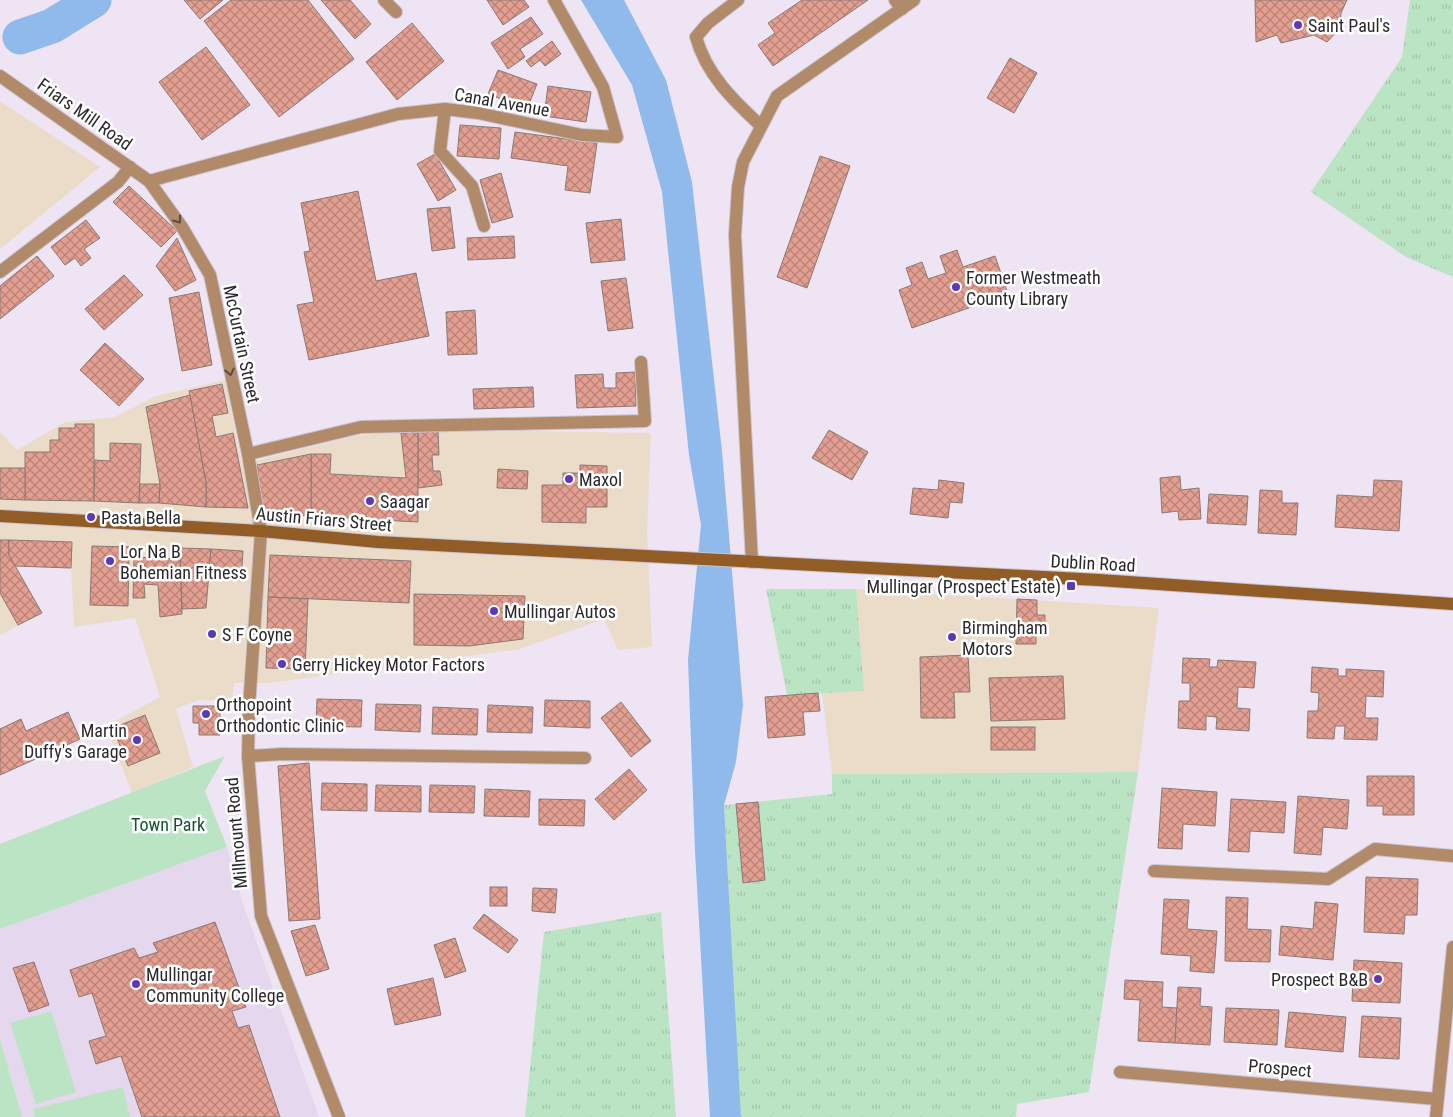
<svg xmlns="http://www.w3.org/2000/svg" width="1453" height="1117" viewBox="0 0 1453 1117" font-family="'Roboto Condensed',sans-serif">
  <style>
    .commercial { fill: #ebdcc9 }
    .built { fill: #e5d7ed }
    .grass { fill: url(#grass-tufts) }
    .park { fill: #bbe4c5 }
    .water { fill: #90baec }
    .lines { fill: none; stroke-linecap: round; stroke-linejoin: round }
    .river { stroke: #90baec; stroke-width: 35 }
    .building { fill: url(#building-cross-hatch); stroke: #8b7975 }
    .minor-casing { stroke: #cbc2d0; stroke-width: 14 }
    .tertiary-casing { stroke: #cbc2d0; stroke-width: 14 }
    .secondary-casing { stroke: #cbc2d0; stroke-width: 14 }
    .minor { stroke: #b08a69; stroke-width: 12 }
    .tertiary { stroke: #b08a69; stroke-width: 12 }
    .secondary { stroke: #915c26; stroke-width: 12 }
    .oneway { stroke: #5a4b43 }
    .poi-dot { fill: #5e39b1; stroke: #fff; stroke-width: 2 }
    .labels { text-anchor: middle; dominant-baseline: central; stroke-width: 5; stroke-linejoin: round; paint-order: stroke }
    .poi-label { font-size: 18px; fill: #2c292e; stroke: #fff; text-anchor: start }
    .street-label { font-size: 18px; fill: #2c292e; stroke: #fff }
    .park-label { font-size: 18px; fill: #14562f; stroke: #fff }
  </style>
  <defs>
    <pattern id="grass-tufts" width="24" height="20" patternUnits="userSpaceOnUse" patternTransform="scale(1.25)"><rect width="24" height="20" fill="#bbe4c5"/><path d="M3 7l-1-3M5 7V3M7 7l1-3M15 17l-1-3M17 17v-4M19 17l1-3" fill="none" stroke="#a1c4aa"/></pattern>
    <pattern id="building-cross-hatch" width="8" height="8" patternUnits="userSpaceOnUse" patternTransform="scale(1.25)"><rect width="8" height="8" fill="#e39f91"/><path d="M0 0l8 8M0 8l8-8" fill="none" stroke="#b88277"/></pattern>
  </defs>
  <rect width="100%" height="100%" fill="#eee4f4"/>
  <g class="commercial">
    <polygon points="0,101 100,167 0,249"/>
    <polygon points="225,380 242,464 359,435 459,430 651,433 647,531 652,647 618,650 604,619 520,649 270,683 234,683 232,701 198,700 176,709 193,767 132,793 106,726 160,697 135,618 74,627 71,568 15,566 42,613 0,635 0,432 17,450 65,422 115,417 156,396"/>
    <polygon points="856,589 1159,608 1138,772 832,774 822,693 864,691"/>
  </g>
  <polygon class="built" points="227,847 244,907 319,1117 22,1117 0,1039 0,929"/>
  <g class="grass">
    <polygon points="1410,0 1453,0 1453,277 1406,257 1311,192 1402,57"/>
    <polygon points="766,589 856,589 864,691 787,695"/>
    <polygon points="1138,772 1089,1092 1017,1104 1016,1117 740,1117 724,805 832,794 832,774"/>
    <polygon points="661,912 676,1117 525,1117 544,932"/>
  </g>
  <g class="park">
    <polygon points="225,756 205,791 227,847 0,929 0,844"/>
    <polygon points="51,1011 76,1092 36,1104 10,1023"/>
    <polygon points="0,1039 22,1117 0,1117"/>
    <polygon points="123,1087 130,1117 35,1117 33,1109"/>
  </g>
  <polygon class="water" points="581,0 624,0 666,80 692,182 722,451 743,705 736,762 724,805 741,1117 710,1117 695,851 688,660 701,525 689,455 662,192 632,85"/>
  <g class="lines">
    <polyline class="river" points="20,37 52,26 94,0"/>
  </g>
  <g class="building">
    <polygon points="184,0 223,0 200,19"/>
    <polygon points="231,0 308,0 354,59 279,117 204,21"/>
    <polygon points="321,0 350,0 371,24 355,39"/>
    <polygon points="487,0 524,0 529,7 503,25"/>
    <polygon points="802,0 868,0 773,66 758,45 775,33 768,23"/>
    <polygon points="1255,0 1347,0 1341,13 1340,28 1327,42 1314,35 1281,43 1277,35 1256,42"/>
    <polygon points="531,17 543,34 520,49 525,57 508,69 491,43"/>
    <polygon points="412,23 444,61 397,100 366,62"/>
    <polygon points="552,41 561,54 545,66 540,60 531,67 526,61"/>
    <polygon points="206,47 250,105 202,140 159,82"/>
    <polygon points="1010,58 1037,73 1014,113 987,98"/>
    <polygon points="498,70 537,84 527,109 488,94"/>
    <polygon points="548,86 591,92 586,122 544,116"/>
    <polygon points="460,125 501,128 499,159 457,156"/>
    <polygon points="515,132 597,143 590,193 565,190 568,166 511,158"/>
    <polygon points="435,154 456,190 438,201 417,164"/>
    <polygon points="820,156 850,166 807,288 777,277"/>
    <polygon points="501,173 513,217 492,223 480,180"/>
    <polygon points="129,186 177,231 161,247 113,202"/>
    <polygon points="358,191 376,281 416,273 429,336 309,360 297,305 314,302 304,252 310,251 301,203"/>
    <polygon points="450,207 455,248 432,251 427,209"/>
    <polygon points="621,219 625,260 591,263 586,223"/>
    <polygon points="86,220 100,238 84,249 91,258 81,266 75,258 65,265 51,247"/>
    <polygon points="514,236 515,258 468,260 467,238"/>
    <polygon points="177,238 196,280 175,291 156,266"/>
    <polygon points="957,250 963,267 995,256 1008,294 912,328 899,290 912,285 906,268 922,262 928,279 946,273 940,256"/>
    <polygon points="37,256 54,276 0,319 0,286"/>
    <polygon points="124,275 143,295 104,330 85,309"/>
    <polygon points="626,278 633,328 608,331 601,281"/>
    <polygon points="199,292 212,365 182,371 169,298"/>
    <polygon points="475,310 477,354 448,355 446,312"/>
    <polygon points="105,343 144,379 119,406 80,370"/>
    <polygon points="635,372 636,406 577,408 575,375 603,374 604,388 616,388 616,373"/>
    <polygon points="222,384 228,413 212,416 216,437 233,433 248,508 206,507 206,483 189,391"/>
    <polygon points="533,387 534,407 474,409 473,389"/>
    <polygon points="190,395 206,483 206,507 159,503 160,484 146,407"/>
    <polygon points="75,424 94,424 94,501 25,500 25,452 50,452 50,440 59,440 59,428 75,428"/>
    <polygon points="829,430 868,452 852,480 812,458"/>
    <polygon points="438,431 439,455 432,455 433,471 440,471 442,485 418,488 418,432"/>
    <polygon points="418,432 418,522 311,516 311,454 331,454 330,474 406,478 401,433"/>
    <polygon points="110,443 141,444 139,503 94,501 95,460 110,461"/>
    <polygon points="311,454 311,516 264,513 257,465"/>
    <polygon points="580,465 607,466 607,507 586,507 586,523 542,522 542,485 563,485 563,473 580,473"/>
    <polygon points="0,468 25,468 25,500 0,499"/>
    <polygon points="498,469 528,471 527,489 497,488"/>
    <polygon points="1180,476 1181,490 1199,488 1201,519 1179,520 1178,511 1162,513 1160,478"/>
    <polygon points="939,480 964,483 962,503 950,502 948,518 910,514 913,488 938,490"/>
    <polygon points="1374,480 1402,481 1399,531 1335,527 1337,495 1373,497"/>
    <polygon points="140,484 160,484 159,503 139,503"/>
    <polygon points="1260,490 1282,491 1282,503 1298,503 1296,535 1258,533"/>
    <polygon points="1209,494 1248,496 1246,525 1207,523"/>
    <polygon points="0,540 9,540 9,555 42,613 18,625 0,593"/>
    <polygon points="9,540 72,542 71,568 15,566 9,555"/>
    <polygon points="92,546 129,547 128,606 90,605"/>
    <polygon points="180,548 211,549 206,608 182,609"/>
    <polygon points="211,549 243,551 241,580 208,579"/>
    <polygon points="270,555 411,561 409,603 268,597"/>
    <polygon points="134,557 180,559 182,614 160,617 158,585 144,584 145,598 133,598"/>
    <polygon points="414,594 525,596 523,639 469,646 414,645"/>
    <polygon points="268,597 308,599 305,669 266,668"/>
    <polygon points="1017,599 1037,600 1037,615 1045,615 1045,629 1036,629 1036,644 1016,644"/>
    <polygon points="968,655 970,692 954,692 955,718 921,718 920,657"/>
    <polygon points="1183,658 1210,659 1209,667 1217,667 1218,660 1256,662 1254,688 1238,687 1237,708 1250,709 1249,731 1216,729 1217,717 1206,716 1206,730 1178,728 1179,701 1190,701 1190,683 1182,683"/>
    <polygon points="1312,667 1338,669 1338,676 1346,676 1346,669 1384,671 1383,697 1366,696 1365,718 1378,718 1377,740 1344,739 1345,726 1335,726 1334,739 1307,738 1308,711 1318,711 1319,693 1311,692"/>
    <polygon points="1063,676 1065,719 991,721 989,678"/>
    <polygon points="818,693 820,711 803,712 805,735 768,738 765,697"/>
    <polygon points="317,699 362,700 361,727 316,726"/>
    <polygon points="545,700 590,701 590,728 544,726"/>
    <polygon points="621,702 651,741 631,757 601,718"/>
    <polygon points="376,704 421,705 420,732 375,730"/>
    <polygon points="488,705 533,707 532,733 487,732"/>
    <polygon points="193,706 220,706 220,735 199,735 199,723 193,723"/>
    <polygon points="433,707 478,709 477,735 432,734"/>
    <polygon points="68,712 80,739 0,775 0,729 21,719 26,731"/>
    <polygon points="145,715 160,753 128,766 113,728"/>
    <rect x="991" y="727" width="44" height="23"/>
    <polygon points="309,763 320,919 289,921 278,766"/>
    <polygon points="629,769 647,790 614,820 595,799"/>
    <polygon points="1367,776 1414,776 1414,815 1383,815 1383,806 1367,806"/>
    <polygon points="322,783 367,784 367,811 321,810"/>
    <polygon points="376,785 421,786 421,812 375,811"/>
    <polygon points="430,785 475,786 474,813 429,812"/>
    <polygon points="1162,788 1217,792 1215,826 1183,824 1182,849 1158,848"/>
    <polygon points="485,789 530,791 529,817 484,816"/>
    <polygon points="1298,796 1349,800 1347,829 1323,827 1321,855 1294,853"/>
    <polygon points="539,799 585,800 584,826 539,825"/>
    <polygon points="1231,799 1286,802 1284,833 1250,831 1249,852 1228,851"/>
    <polygon points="758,802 765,880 743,883 736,804"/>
    <polygon points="1366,877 1418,879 1417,915 1405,915 1404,934 1364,932"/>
    <rect x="490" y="887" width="17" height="19"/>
    <polygon points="533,888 557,889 555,913 532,911"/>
    <polygon points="1226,897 1248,898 1247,929 1271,930 1270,962 1225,961"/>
    <polygon points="1164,899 1189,900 1187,929 1217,931 1214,973 1190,971 1191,956 1161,954"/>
    <polygon points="1315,902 1338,904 1333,960 1279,955 1281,926 1313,929"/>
    <polygon points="484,914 518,940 508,953 473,928"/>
    <polygon points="215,922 246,1007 232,1011 238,1028 249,1025 280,1117 142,1117 121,1056 96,1064 89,1041 106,1036 92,993 79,997 70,970 134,948 139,958 158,952 153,943"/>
    <polygon points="315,925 329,969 306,976 291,931"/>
    <polygon points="455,938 466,971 445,978 434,945"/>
    <polygon points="1354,960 1402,963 1400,1003 1352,1001"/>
    <polygon points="34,962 49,1005 29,1012 13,968"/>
    <polygon points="433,978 441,1015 395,1025 387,989"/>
    <polygon points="1125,980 1163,982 1162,1007 1177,1008 1175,1043 1138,1041 1140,1000 1124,999"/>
    <polygon points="1178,987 1201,988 1200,1006 1212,1007 1210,1045 1175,1043"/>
    <polygon points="1226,1008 1279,1010 1277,1045 1224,1042"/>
    <polygon points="1289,1012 1346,1017 1343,1052 1285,1047"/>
    <polygon points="1362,1016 1401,1018 1399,1059 1359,1057"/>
  </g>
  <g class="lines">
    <g class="minor-casing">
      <g id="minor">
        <polyline points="384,0 396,12"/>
        <path d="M 738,0 L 708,23 L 696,37 C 706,74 733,100 760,125"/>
        <polyline points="895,0 902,9"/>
        <polyline points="445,109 440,151 472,186 484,226"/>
        <polyline points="149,181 398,114 445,109 478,113 582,135 617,137 603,87 554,0"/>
        <polyline points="0,272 118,182 130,167"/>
        <polyline points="248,454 361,427 645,421 641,362"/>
        <polyline points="248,756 283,754 585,758"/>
        <polyline points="1154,871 1328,879 1375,849 1453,856"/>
        <polyline points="1120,1072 1437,1099"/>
        <polyline points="1436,1117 1453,947"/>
      </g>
    </g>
    <g class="tertiary-casing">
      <g id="tertiary">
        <polyline points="0,76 149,181 182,227 210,275 248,454 261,531 249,707 248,756 261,916 339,1117"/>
        <polyline points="752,562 735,235 738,187 743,162 777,96 914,0"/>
      </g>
    </g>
    <g class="secondary-casing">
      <polyline id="secondary" points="0,516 261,531 378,542 1099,580 1453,604"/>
    </g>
    <use href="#minor" class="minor"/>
    <use href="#tertiary" class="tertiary"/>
    <use href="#secondary" class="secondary"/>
  </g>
  <defs><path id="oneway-chevron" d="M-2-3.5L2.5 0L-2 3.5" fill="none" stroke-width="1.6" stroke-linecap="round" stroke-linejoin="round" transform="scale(1.25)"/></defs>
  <g class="oneway">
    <use href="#oneway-chevron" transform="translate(178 220) rotate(54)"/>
    <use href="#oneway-chevron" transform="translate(230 372) rotate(78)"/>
  </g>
  <g class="poi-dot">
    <circle cx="1298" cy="25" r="5"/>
    <circle cx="956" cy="287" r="5"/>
    <circle cx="569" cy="479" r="5"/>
    <circle cx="370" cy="501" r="5"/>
    <circle cx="91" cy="517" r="5"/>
    <circle cx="110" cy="561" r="5"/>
    <rect x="1066" y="581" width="10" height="10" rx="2.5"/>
    <circle cx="494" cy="611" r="5"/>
    <circle cx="212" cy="634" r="5"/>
    <circle cx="952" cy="637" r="5"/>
    <circle cx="282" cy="664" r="5"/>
    <circle cx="206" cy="714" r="5"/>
    <circle cx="137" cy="740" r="5"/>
    <circle cx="1378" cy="979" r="5"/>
    <circle cx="136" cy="984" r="5"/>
  </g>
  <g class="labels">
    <g class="poi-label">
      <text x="1308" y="25">Saint Paul's</text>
      <text x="966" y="277">Former Westmeath<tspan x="966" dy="21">County Library</tspan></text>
      <text x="579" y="479">Maxol</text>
      <text x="380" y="501">Saagar</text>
      <text x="101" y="517">Pasta Bella</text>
      <text x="120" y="551">Lor Na B<tspan x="120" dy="21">Bohemian Fitness</tspan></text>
      <text x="1061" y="586" text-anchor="end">Mullingar (Prospect Estate)</text>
      <text x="504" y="611">Mullingar Autos</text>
      <text x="962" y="627">Birmingham<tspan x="962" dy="21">Motors</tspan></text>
      <text x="222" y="634">S F Coyne</text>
      <text x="292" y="664">Gerry Hickey Motor Factors</text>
      <text x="216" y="704">Orthopoint<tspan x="216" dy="21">Orthodontic Clinic</tspan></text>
      <text x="127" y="730" text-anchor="end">Martin<tspan x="127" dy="21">Duffy's Garage</tspan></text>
      <text x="146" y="974">Mullingar<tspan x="146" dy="21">Community College</tspan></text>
      <text x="1368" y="979" text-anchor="end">Prospect B&amp;B</text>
    </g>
    <g class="street-label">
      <text transform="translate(502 102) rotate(10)">Canal Avenue</text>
      <text transform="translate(85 114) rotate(35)">Friars Mill Road</text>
      <text transform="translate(242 344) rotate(78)">McCurtain Street</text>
      <text transform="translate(324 519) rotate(5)">Austin Friars Street</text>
      <text transform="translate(1093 563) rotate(3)">Dublin Road</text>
      <text transform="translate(236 833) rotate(-95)">Millmount Road</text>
      <text transform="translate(1280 1068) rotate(5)">Prospect</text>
    </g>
    <g class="park-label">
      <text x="168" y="824">Town Park</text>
    </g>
  </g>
</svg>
